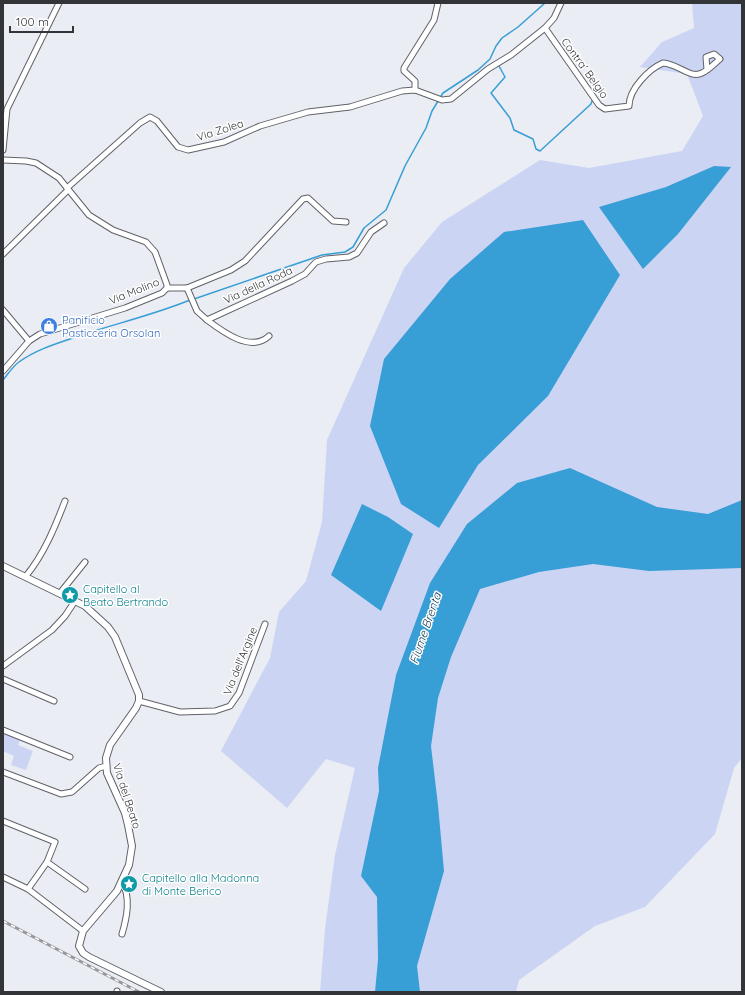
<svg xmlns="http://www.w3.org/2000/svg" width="745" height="995" viewBox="0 0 745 995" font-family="Quicksand,sans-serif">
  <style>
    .green { fill: #ccd4f4 }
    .water { fill: #389ed6 }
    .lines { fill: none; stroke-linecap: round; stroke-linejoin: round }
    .stream { stroke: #389ed6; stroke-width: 1.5 }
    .minor-casing { stroke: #606268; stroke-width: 7 }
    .tertiary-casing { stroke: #606268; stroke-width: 8 }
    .minor { stroke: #fff; stroke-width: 5 }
    .tertiary { stroke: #fff; stroke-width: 6 }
    .rail-casing { stroke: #95979c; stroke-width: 3 }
    .rail { stroke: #fff; stroke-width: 1.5; stroke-dasharray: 4.5; stroke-linecap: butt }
    .labels { text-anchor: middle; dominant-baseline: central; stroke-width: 3; stroke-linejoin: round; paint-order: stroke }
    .street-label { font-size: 11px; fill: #333437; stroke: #fff }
    .shop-label { font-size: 11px; fill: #366cbe; stroke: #fff; text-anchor: start }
    .culture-label { font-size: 11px; fill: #0d838f; stroke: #fff; text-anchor: start }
    .water-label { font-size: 12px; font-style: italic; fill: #1c455d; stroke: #fff }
  </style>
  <rect width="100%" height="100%" fill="#eaedf4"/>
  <g class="green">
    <polygon points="692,3 742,3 742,758 734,768 715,834 645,907 595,926 519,980 516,992 320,992 325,929 335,855 355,768 326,759 287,808 221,751 270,658 279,612 306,581 322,522 327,440 404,268 442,222 540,160 589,168 682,151 703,116 687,74 640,67 662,42 694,28"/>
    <polygon points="3,733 20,740 18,745 33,751 26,770 11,765 14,756 3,751"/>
  </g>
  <g class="water">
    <polygon points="714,166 731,167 678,234 643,269 599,207 666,187"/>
    <polygon points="583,220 620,275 548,396 478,465 439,528 401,504 370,426 384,359 450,279 504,232"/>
    <polygon points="570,468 657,507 708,514 742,500 742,568 649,571 593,564 539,572 480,589 451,657 438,698 431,746 438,805 444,871 417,966 420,992 375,992 378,960 377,897 361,876 379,791 378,768 396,675 430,583 467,524 517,483"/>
    <polygon points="362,504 388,517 413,534 381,611 331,575"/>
  </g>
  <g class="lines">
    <g class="stream">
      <polyline points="499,66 505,77 491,93 510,118 514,130 533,139 536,149 540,151 591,104 592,101"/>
      <polyline points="194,299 322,255 345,252 353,247 364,228 386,210 405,166 426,128 432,111 443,93 478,70 490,59 496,46 502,38 518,27 545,3"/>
      <path d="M 3,380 C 8,374 13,366 19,362 C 34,351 52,345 70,339 C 109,325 151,316 190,300"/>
    </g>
    <g class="minor-casing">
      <g id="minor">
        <path d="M 545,28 L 599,105 L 605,109 L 629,106 C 629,89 649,69 663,63 C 679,64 690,79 702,73 C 709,70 715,63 720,59 L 714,54 L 706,57 L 707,70"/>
        <polyline points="415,90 415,81 404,71 404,68 434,20 438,3"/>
        <polyline points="3,150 7,109 59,3"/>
        <polyline points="3,160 26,161 36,163 59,178 89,215 113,230 146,242 155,252 167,285 167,288 162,293 125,308 40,334 29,341 3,371"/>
        <polyline points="67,188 140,123 150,117 157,121 178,147 188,150 224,142 260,126 308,112 350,107 402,91 415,90 442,100 451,99 488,69 511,55 545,28 554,18 561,3"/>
        <polyline points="3,254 68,190"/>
        <polyline points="167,288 187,288"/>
        <polyline points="187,288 197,311 207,320 292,281 305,274 316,262 326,259 349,257 357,253 371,232 384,223"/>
        <polyline points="187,288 231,270 245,261 303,199 308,198 333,221 346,222"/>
        <polyline points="3,310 29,341"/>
        <path d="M 207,320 C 223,332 251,353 269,336"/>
        <path d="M 26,576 C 44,554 55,527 65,501"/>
        <polyline points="60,593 85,562"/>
        <polyline points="3,666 52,630 65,616 75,601"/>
        <polyline points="3,679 54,701"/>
        <polyline points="139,701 180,712 215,711 230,706 239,693 265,624"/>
        <polyline points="3,730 70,757"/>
        <polyline points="3,772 61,794 72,792 99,768 106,766"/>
        <polyline points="3,821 55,842 47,862 28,889"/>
        <polyline points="47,862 85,889"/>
        <polyline points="3,877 28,889 83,931"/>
        <path d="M 122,881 C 131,898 127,917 122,934"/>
        <polyline points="117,992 117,991"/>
      </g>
    </g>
    <g class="tertiary-casing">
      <polyline id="tertiary" points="3,566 85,606 108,627 115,637 139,695 139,701 136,708 110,745 106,758 107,773 125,813 128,825 132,846 129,865 117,891 83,931 79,946 83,953 89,957 161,992"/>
    </g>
    <use href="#minor" class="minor"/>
    <use href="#tertiary" class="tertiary"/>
    <g class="rail-casing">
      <polyline id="rail" points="3,921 139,992"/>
    </g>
    <use href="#rail" class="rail"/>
  </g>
  <defs>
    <g id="shop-disc" transform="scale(0.9)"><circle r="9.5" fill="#3f7fe0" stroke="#fff"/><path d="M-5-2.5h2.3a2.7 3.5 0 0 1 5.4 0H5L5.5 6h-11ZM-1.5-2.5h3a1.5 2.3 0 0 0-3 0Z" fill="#fff"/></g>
    <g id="sight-disc" transform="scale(0.9)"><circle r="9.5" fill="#0f9aa8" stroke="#fff"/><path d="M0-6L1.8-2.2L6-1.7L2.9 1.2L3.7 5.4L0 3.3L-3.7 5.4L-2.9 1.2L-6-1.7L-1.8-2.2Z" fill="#fff"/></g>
  </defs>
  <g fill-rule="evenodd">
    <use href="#shop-disc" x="49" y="326"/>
    <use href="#sight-disc" x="70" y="595"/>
    <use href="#sight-disc" x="129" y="884"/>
  </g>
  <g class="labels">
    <g class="street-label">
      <text transform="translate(585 68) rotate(54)">Contra' Belgio</text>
      <text transform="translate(220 130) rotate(-18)">Via Zolea</text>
      <text transform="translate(258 285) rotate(-25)">Via della Roda</text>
      <text transform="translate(134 291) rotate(-22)">Via Molino</text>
      <text transform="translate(240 661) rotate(-68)">Via dell'Argine</text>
      <text transform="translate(127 796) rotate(72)">Via del Beato</text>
    </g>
    <g class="shop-label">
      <text x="62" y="320">Panificio<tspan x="62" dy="13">Pasticceria Orsolan</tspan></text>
    </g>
    <g class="culture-label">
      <text x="83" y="589">Capitello al<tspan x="83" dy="13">Beato Bertrando</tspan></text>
      <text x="142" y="878">Capitello alla Madonna<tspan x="142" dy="13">di Monte Berico</tspan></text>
    </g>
    <g class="water-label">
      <text transform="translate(425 628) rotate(-71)">Fiume Brenta</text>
    </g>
  </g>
  <rect width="745" height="995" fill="none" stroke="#333437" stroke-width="8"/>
  <path d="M10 26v6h63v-6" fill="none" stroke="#333437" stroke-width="2"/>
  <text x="16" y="26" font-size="12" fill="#333437" stroke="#ffffff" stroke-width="3" paint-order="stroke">100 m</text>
</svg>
